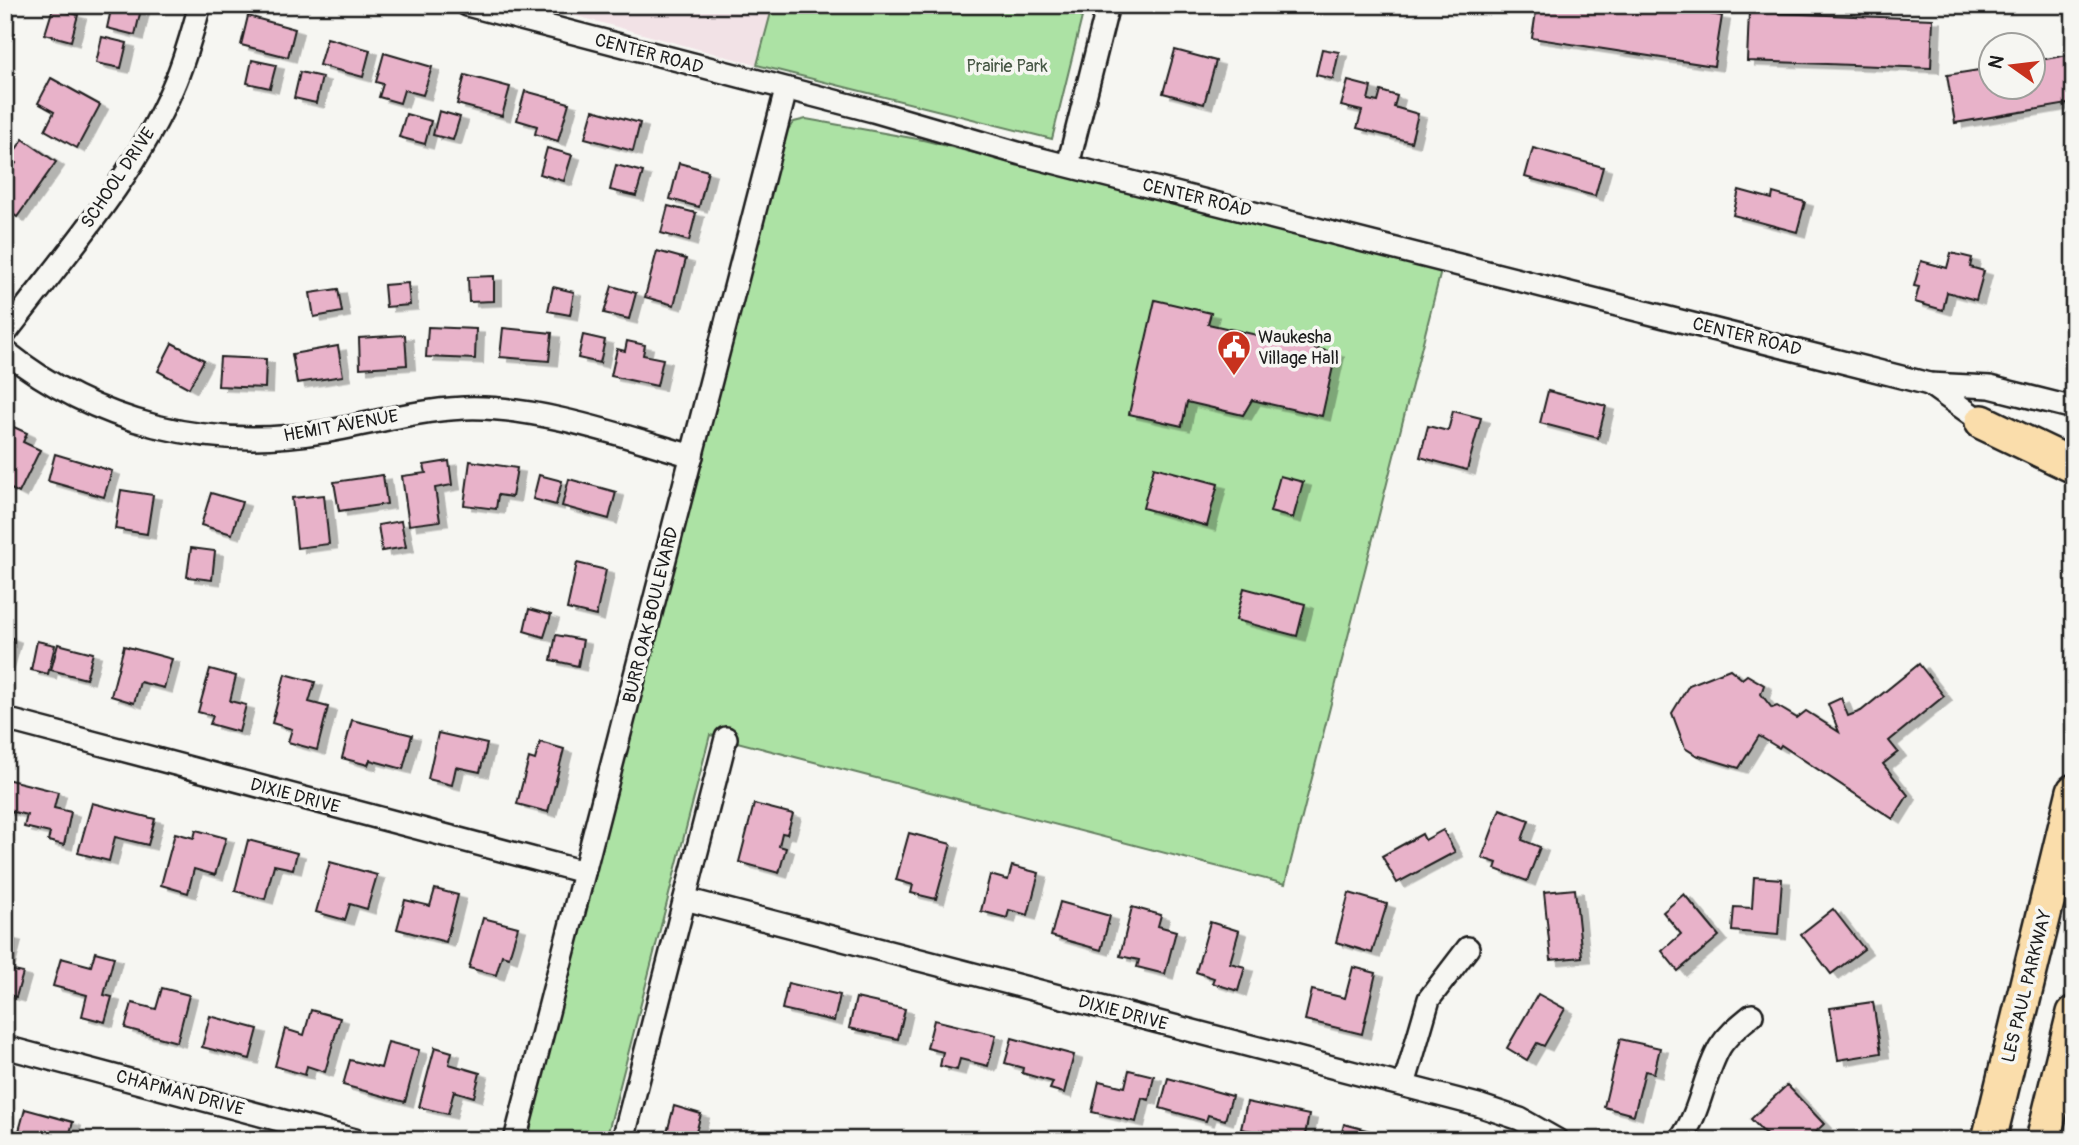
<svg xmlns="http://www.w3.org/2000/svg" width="2079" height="1145" viewBox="0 0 2079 1145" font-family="Pangolin,sans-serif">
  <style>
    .built { fill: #f2e2e6 }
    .green { fill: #ace2a4; stroke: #647f60; stroke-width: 2 }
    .building { fill: #e8b2c9; stroke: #1c1c1c; stroke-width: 2; filter: url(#shadow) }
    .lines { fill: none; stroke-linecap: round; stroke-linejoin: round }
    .minor-casing { stroke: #1c1c1c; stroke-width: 26 }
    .primary-casing { stroke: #1c1c1c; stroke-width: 38 }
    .minor { stroke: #f6f6f2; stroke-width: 21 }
    .primary { stroke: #faddab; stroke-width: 33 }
    .labels { text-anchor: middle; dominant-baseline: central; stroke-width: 7; stroke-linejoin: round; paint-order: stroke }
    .street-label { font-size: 18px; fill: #1c1c1c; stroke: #f6f6f2 }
    .park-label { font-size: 18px; fill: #475745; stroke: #f6f6f2 }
    .poi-label { font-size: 18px; fill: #1c1c1c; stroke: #f6f6f2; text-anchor: start }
  </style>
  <defs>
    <filter id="shadow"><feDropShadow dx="8" dy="4.5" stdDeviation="0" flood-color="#0004"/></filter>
  </defs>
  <rect width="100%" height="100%" fill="#f6f6f2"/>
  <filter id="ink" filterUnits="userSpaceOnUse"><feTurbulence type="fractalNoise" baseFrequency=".0143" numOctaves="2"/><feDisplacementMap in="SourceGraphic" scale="14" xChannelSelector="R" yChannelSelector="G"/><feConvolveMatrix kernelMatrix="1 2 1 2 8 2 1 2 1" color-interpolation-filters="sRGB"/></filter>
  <g filter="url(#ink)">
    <polygon class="built" points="536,5 773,5 757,65"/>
    <g class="green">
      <polygon points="773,5 1085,5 1052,139 757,65"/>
      <polygon points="806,119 923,140 1441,271 1285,884 710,735 606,1140 526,1140 786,132 794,122"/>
    </g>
    <g class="building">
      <polygon points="112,5 142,5 135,35 107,28"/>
      <polygon points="1537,5 1653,5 1722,16 1714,66 1532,38"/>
      <polygon points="53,8 78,15 71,41 45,34"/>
      <polygon points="1749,12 1933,19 1931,68 1747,61"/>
      <polygon points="248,16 295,29 288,57 241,45"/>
      <polygon points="102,37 127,43 121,68 96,63"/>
      <polygon points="327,38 370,50 363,77 319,65"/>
      <polygon points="1322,49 1339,52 1333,79 1316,75"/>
      <polygon points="1175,50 1216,61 1204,104 1163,93"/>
      <polygon points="384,53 432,67 423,95 404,90 400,103 379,97 383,84 376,82"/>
      <polygon points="2074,54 2074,103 1955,123 1947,75 1992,68 1992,88 2034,88 2034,61"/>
      <polygon points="252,60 276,65 270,88 247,83"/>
      <polygon points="300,72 322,77 316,103 294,98"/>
      <polygon points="465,75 510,87 502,116 457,104"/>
      <polygon points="51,78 100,105 77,148 45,130 54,112 38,103"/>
      <polygon points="1348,81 1371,87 1368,100 1378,102 1381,91 1397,96 1394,107 1418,114 1411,142 1357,128 1362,111 1341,106"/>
      <polygon points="525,91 569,103 558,141 535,134 537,126 517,120"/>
      <polygon points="593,110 640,123 633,151 585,138"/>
      <polygon points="439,111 460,117 453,140 433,135"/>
      <polygon points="406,114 431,121 425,144 399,137"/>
      <polygon points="23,139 56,162 17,217 5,208 5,175 16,163 10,158"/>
      <polygon points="547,148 572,155 564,181 540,174"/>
      <polygon points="1533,148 1603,167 1595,196 1525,177"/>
      <polygon points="679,163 708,171 699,207 670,199"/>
      <polygon points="616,165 643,172 636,196 610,190"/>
      <polygon points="1739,190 1772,199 1773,193 1805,202 1797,232 1733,215"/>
      <polygon points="668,206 696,213 689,241 661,233"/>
      <polygon points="657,251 686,259 674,305 645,297"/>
      <polygon points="1951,253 1972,258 1970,267 1984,271 1976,300 1947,292 1943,310 1915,302 1919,287 1914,286 1921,261 1947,268"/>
      <polygon points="494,276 494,301 469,302 468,277"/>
      <polygon points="408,283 410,305 386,307 384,285"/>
      <polygon points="612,286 636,293 629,319 604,313"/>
      <polygon points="553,287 574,292 570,315 548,311"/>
      <polygon points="338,289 342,312 314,317 310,293"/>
      <polygon points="1155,300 1211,313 1208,324 1336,353 1322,416 1252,400 1243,415 1187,402 1182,426 1129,414"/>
      <polygon points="428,327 476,329 475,359 426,357"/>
      <polygon points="503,328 552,333 549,361 500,357"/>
      <polygon points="405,335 407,365 360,368 359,338"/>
      <polygon points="583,335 605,340 600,363 578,358"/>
      <polygon points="627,341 645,345 643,355 663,359 657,386 611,376 617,349 625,351"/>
      <polygon points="172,343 204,360 189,388 158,371"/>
      <polygon points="338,346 343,376 297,383 292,354"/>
      <polygon points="220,357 266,359 265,388 218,386"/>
      <polygon points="1548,391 1606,406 1598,438 1540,423"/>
      <polygon points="1453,411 1481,418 1467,470 1420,457 1428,426 1448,431"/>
      <polygon points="5,423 27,433 23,442 40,450 19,493 5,486"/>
      <polygon points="55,454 112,471 104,497 48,481"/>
      <polygon points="449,461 452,485 435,488 440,521 409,525 402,476 426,473 424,465"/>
      <polygon points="470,461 517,468 512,497 498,495 496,509 464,505"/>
      <polygon points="1154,467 1218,484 1207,526 1143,508"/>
      <polygon points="383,475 387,504 339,511 334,482"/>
      <polygon points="539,475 562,481 556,505 533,499"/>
      <polygon points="1280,476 1303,482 1293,518 1270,512"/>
      <polygon points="569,479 616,492 609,519 562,506"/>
      <polygon points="121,490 153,495 147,534 115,529"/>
      <polygon points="211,493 242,502 232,534 201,525"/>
      <polygon points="324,495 329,544 297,548 292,498"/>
      <polygon points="401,521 406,547 382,551 378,525"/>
      <polygon points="191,548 215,551 212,580 187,577"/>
      <polygon points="577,563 606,570 596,616 567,609"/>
      <polygon points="1244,588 1305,604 1297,636 1236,620"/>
      <polygon points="529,609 551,615 544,637 524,631"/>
      <polygon points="5,635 13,638 5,667"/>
      <polygon points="556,635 583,640 578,666 551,660"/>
      <polygon points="37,641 55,645 48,674 31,670"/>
      <polygon points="58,644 93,653 86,679 51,670"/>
      <polygon points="124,646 172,659 164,688 140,682 134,703 111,696"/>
      <polygon points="1919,664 1944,696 1889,741 1898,752 1883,764 1908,795 1893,819 1781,745 1779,748 1759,736 1739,768 1696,755 1685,748 1672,713 1689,685 1730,669 1742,679 1747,675 1764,685 1761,694 1772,708 1777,706 1797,718 1806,711 1839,732 1828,704 1841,698 1848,716 1861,711"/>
      <polygon points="210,669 236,676 230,701 246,705 239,732 210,724 213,716 198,712"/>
      <polygon points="285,674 315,682 309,702 328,707 317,750 288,742 292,729 272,723"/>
      <polygon points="352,720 412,735 403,769 370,760 368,765 342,758"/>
      <polygon points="438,733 487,744 480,772 456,767 452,785 428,779"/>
      <polygon points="540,742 564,749 548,812 517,804 529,758 535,760"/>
      <polygon points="6,779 58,792 54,808 71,812 64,845 48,841 50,833 24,827 27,815 5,810"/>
      <polygon points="92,803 155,819 148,845 115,837 109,861 78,853"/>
      <polygon points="754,804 793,814 787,834 782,833 779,846 786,848 779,873 739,862"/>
      <polygon points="1500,809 1529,820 1522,840 1540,847 1527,881 1495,869 1497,863 1482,858"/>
      <polygon points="196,830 226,838 215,875 194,869 188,893 161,885 175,833 194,838"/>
      <polygon points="1443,830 1455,852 1397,883 1382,856 1422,834 1425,840"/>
      <polygon points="909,833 951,844 936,899 911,893 913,885 896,880"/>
      <polygon points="248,840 297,853 293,869 274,865 265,899 235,891"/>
      <polygon points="330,862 377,875 367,909 350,904 345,920 316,912"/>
      <polygon points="1012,866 1039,873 1028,915 1009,910 1007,918 981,911 990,875 1008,880"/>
      <polygon points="1754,877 1782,879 1778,935 1732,931 1734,907 1752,908"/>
      <polygon points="435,889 458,895 446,942 397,929 405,900 430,906"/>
      <polygon points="1575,889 1582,957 1551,960 1544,892"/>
      <polygon points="1349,893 1387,904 1372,953 1336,942"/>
      <polygon points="1684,894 1719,936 1678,971 1662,951 1681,934 1663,912"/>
      <polygon points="1060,902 1110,916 1101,950 1051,936"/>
      <polygon points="1132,907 1161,915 1158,926 1176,931 1165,974 1137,967 1139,960 1120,956"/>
      <polygon points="1833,909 1864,949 1831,974 1801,934"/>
      <polygon points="483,918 518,927 509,957 502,955 496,975 469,968"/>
      <polygon points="1210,922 1239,931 1230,963 1245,967 1238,991 1212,983 1214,978 1196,972"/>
      <polygon points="5,935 13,937 5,969 23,973 16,997 5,994"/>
      <polygon points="95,952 114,957 104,995 112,997 105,1022 82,1016 87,995 53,986 61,958 91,966"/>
      <polygon points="1353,967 1376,973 1362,1034 1305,1020 1312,990 1345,998"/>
      <polygon points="788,983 840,995 834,1021 782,1009"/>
      <polygon points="162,988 189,995 177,1042 125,1028 132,1003 156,1009"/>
      <polygon points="1538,994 1565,1009 1544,1046 1537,1043 1527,1060 1507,1048"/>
      <polygon points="856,998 905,1009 898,1039 849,1028"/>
      <polygon points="1873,1002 1881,1053 1838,1060 1830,1008"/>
      <polygon points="311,1010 340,1018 325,1072 307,1066 305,1075 275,1066 285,1029 304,1035"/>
      <polygon points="210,1016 258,1029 250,1059 202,1047"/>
      <polygon points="934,1020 996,1035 988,1066 960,1059 957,1070 940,1066 943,1052 927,1048"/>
      <polygon points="1012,1038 1074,1055 1064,1093 1050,1089 1053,1082 1022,1073 1023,1068 1005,1063"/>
      <polygon points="1620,1039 1660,1048 1654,1073 1645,1071 1634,1115 1604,1107"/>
      <polygon points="388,1042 419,1050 405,1102 343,1085 350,1060 381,1068"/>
      <polygon points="435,1047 452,1052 449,1064 480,1073 474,1097 454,1091 448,1114 419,1107"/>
      <polygon points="1129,1070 1154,1076 1149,1100 1142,1098 1136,1122 1092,1112 1099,1081 1125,1087"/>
      <polygon points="1168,1078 1232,1096 1225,1120 1208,1115 1206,1121 1160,1108"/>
      <polygon points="1787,1085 1824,1124 1807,1140 1771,1140 1751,1119"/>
      <polygon points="1247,1102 1309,1115 1304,1140 1241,1129"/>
      <polygon points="674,1106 701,1114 694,1140 665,1140"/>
      <polygon points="25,1109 73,1122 68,1140 38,1140 38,1137 19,1131"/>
      <polygon points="1344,1124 1374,1132 1372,1140 1340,1140"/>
    </g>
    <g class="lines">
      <g class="minor-casing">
        <g id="minor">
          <polyline points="467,5 873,111 1021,154 1929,384 1990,387 2074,408"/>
          <polyline points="1068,165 1108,5"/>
          <path d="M 5,334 C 64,256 135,177 173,87 C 185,60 192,33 200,5"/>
          <path d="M 5,351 C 96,424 209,451 323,432 C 370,424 416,410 464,408 C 534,405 624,436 692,456"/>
          <polyline points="1929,384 1982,422 1995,425"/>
          <polyline points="5,719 584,872"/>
          <polyline points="685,899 1478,1105 1520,1119 1557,1140"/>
          <polyline points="5,1047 355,1140"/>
          <polyline points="1404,1085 1429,999 1468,948"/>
          <polyline points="515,1140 786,90"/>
          <polyline points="623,1140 726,738"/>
          <path d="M 1680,1140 C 1701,1112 1703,1076 1720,1047 C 1728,1034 1740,1025 1752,1015"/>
        </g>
      </g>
      <g class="primary-casing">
        <g id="primary">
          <polyline points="1982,422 2074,466"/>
          <polyline points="1989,1140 2074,791"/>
          <polyline points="2043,1140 2074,1013"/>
        </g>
      </g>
      <use href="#minor" class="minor"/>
      <use href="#primary" class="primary"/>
    </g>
  </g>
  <defs>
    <g id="civic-pin" transform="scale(1.75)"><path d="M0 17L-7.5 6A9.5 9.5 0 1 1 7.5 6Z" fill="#c8321e" stroke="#f6f6f2"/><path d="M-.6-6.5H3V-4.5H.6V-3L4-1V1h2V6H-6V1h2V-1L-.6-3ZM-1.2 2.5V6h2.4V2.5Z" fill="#fff"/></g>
  </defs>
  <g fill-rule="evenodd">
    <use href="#civic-pin" x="1234" y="347"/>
  </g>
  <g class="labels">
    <g class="street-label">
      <text transform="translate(649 54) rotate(15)">CENTER ROAD</text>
      <text transform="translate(118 178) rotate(-56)">SCHOOL DRIVE</text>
      <text transform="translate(1197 198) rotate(14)">CENTER ROAD</text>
      <text transform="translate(1747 337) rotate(14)">CENTER ROAD</text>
      <text transform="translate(341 426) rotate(-10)">HEMIT AVENUE</text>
      <text transform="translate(651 615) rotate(-76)">BURR OAK BOULEVARD</text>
      <text transform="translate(295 796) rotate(15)">DIXIE DRIVE</text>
      <text transform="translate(2027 986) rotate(-76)">LES PAUL PARKWAY</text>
      <text transform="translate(1123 1013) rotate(15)">DIXIE DRIVE</text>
      <text transform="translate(180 1093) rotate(15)">CHAPMAN DRIVE</text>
    </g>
    <g class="park-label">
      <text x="1007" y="66">Prairie Park</text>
    </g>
    <g class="poi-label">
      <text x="1258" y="337">Waukesha<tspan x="1258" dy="21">Village Hall</tspan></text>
    </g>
  </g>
  <rect width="2079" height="1145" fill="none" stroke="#f6f6f2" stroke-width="28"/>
  <rect x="14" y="14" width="2051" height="1117" fill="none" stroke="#1c1c1c" stroke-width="2.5" filter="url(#ink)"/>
  <g transform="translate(2012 66) rotate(284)"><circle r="33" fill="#f6f6f2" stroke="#9f9f9c" stroke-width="2"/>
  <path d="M0-5L12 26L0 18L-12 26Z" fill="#c8321e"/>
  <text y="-10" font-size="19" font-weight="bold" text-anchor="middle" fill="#1c1c1c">N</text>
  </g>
</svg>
